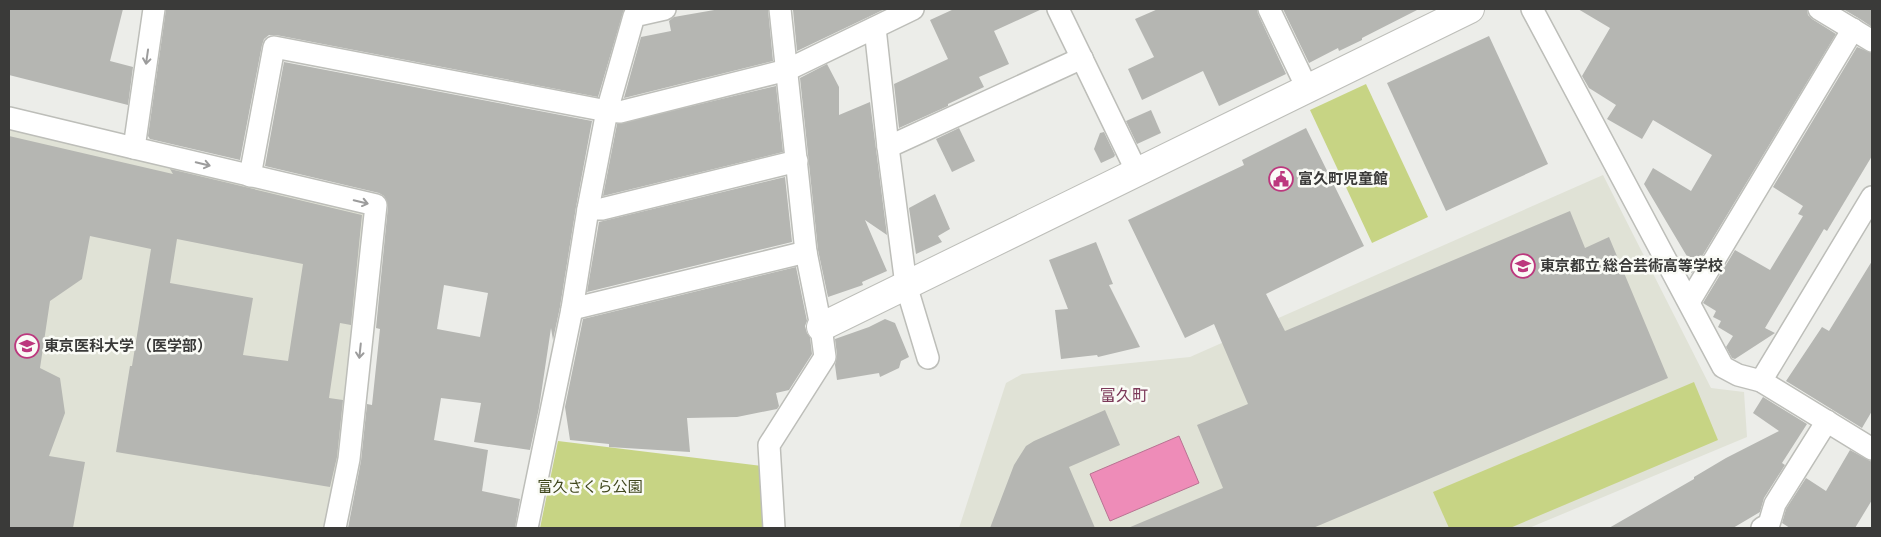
<svg xmlns="http://www.w3.org/2000/svg" width="1881" height="537" viewBox="0 0 1881 537" font-family="'Source Sans 3','Noto Sans JP',sans-serif">
  <style>
    .built { fill: #e0e2d6 }
    .green { fill: #c7d484 }
    .water { fill: #ee8cb8; stroke: #b87392 }
    .building { fill: #b5b6b2; fill-rule: evenodd }
    .lines { fill: none; stroke-linecap: round; stroke-linejoin: round }
    .street-casing { stroke: #bdbeb9; stroke-width: 24 }
    .secondary-casing { stroke: #bdbeb9; stroke-width: 30 }
    .street { stroke: #fff; stroke-width: 21 }
    .secondary { stroke: #fff; stroke-width: 28 }
    .oneway { stroke: #9c9c9c }
    .labels { text-anchor: middle; dominant-baseline: central; stroke-width: 5; stroke-linejoin: round; paint-order: stroke }
    .poi-label { font-size: 15px; font-weight: bold; fill: #3a3a39; stroke: #fafbf6; text-anchor: start }
    .park-label { font-size: 15px; fill: #40471d; stroke: #fafbf6 }
    .neighbourhood-label { font-size: 16px; fill: #7c3959; stroke: #fafbf6 }
  </style>
  <rect width="100%" height="100%" fill="#ecede9"/>
  <g class="built">
    <polygon points="9,129 362,211 367,217 352,404 327,528 9,528"/>
    <polygon points="1603,175 1711,388 1744,392 1747,437 1529,528 959,528 1006,383 1022,374 1190,357"/>
  </g>
  <g class="green">
    <polygon points="1366,84 1428,217 1372,243 1310,110"/>
    <polygon points="1694,382 1718,440 1510,528 1449,528 1433,492"/>
    <polygon points="558,441 762,466 764,528 540,528"/>
  </g>
  <polygon class="water" points="1179,436 1199,483 1110,521 1090,474"/>
  <g class="building">
    <polygon points="9,9 123,9 110,61 133,67 128,105 9,75"/>
    <polygon points="166,9 624,9 598,97 276,35 269,35 264,39 262,45 240,160 150,139 148,136"/>
    <polygon points="720,9 768,9 773,61 624,98 641,37 671,31 669,21 674,17"/>
    <polygon points="796,9 885,9 797,51 793,10"/>
    <polygon points="954,9 1042,9 994,31 1009,64 979,77 984,87 948,104 948,106 899,128 894,84 948,59 930,20"/>
    <polygon points="1158,9 1257,9 1258,14 1286,74 1219,106 1203,71 1142,100 1128,69 1154,57 1135,19"/>
    <polygon points="1283,9 1419,9 1362,38 1362,40 1339,51 1338,48 1309,63"/>
    <polygon points="1578,9 1807,9 1808,15 1812,19 1836,34 1692,273 1685,270 1683,266 1688,258 1644,184 1653,168 1691,191 1712,155 1653,120 1642,139 1607,119 1616,105 1589,88 1582,76 1610,28"/>
    <polygon points="1843,9 1872,9 1872,27 1860,19"/>
    <polygon points="1489,36 1548,164 1446,211 1387,83"/>
    <polygon points="1857,47 1872,53 1872,156 1827,231 1824,229 1765,328 1775,333 1735,359 1732,358 1726,347 1733,336 1718,327 1721,321 1713,317 1716,311 1703,303 1735,250 1770,270 1803,216 1798,214 1803,206 1773,187"/>
    <path d="M 284,62 L 592,121 L 576,207 L 560,307 L 553,340 L 551,328 L 539,408 L 530,450 L 474,442 L 481,403 L 441,398 L 434,440 L 488,450 L 482,491 L 520,499 L 515,528 L 348,528 L 361,461 L 367,404 L 372,405 L 380,329 L 376,328 L 388,206 L 384,196 L 379,193 L 265,166 ZM 444,285 L 488,293 L 480,337 L 437,329 Z"/>
    <polygon points="827,64 839,87 839,115 870,102 887,235 865,220 887,271 862,282 863,285 828,297 818,250 800,78"/>
    <polygon points="776,86 783,152 603,196 617,124"/>
    <polygon points="1151,110 1161,133 1137,144 1126,121"/>
    <polygon points="959,128 975,161 952,172 936,139"/>
    <polygon points="1306,128 1364,246 1266,294 1285,331 1570,211 1585,248 1609,237 1668,378 1313,528 1128,528 1223,488 1197,425 1248,404 1214,324 1185,338 1128,220 1244,165 1242,160"/>
    <polygon points="1104,132 1115,155 1114,157 1101,163 1094,149 1100,133"/>
    <path d="M 9,136 L 173,174 L 170,169 L 362,215 L 351,325 L 340,323 L 329,398 L 343,400 L 337,457 L 330,487 L 116,452 L 130,366 L 132,366 L 151,249 L 90,236 L 82,279 L 50,301 L 40,368 L 60,378 L 65,413 L 49,456 L 85,462 L 73,528 L 9,528 ZM 177,239 L 303,264 L 288,361 L 243,355 L 253,298 L 170,283 Z"/>
    <polygon points="785,177 792,242 587,292 599,222"/>
    <polygon points="935,194 950,229 938,236 942,242 916,254 909,208"/>
    <polygon points="1096,242 1113,284 1109,285 1140,347 1098,357 1097,355 1061,359 1055,310 1068,309 1049,260"/>
    <polygon points="1872,261 1872,411 1862,428 1786,381 1822,327 1829,331"/>
    <polygon points="796,267 807,321 805,326 807,333 810,337 812,354 789,390 776,393 779,406 777,409 737,417 687,418 690,452 609,447 609,444 570,440 565,407 583,319"/>
    <polygon points="885,319 895,323 909,357 901,361 899,368 880,377 879,373 837,380 835,365 837,355 835,339 869,327"/>
    <polygon points="1763,397 1807,424 1782,463 1785,465 1764,498 1760,512 1733,528 1609,528 1694,479 1694,477 1726,458 1779,431 1753,413"/>
    <polygon points="1105,410 1120,445 1069,467 1095,528 990,528 1014,465 1026,446 1034,441"/>
    <polygon points="1850,450 1872,462 1872,500 1855,528 1790,528 1782,523 1786,509 1806,478 1826,491"/>
  </g>
  <g class="lines">
    <g class="street-casing">
      <g id="street">
        <polyline points="154,9 134,148 376,205 349,459 335,528"/>
        <polyline points="1058,9 1137,172"/>
        <polyline points="1269,9 1307,88"/>
        <polyline points="1532,9 1723,367 1738,375 1761,381 1872,449"/>
        <polyline points="1819,9 1872,41"/>
        <polyline points="875,28 888,147 906,285 928,358"/>
        <polyline points="9,118 134,148"/>
        <polyline points="888,147 1082,58"/>
        <polyline points="250,176 274,47 607,111 620,112 787,70 913,9"/>
        <polyline points="588,209 602,209 797,161"/>
        <polyline points="1689,302 1853,29"/>
        <polyline points="572,309 806,252"/>
        <polyline points="1761,381 1872,197"/>
        <polyline points="527,528 572,309 588,209 607,111 634,16 665,9"/>
        <polyline points="774,528 769,445 825,357 821,327 806,252 780,9"/>
        <polyline points="1762,528 1769,524 1775,504 1827,421"/>
      </g>
    </g>
    <g class="secondary-casing">
      <polyline id="secondary" points="821,327 1470,9"/>
    </g>
    <use href="#street" class="street"/>
    <use href="#secondary" class="secondary"/>
  </g>
  <defs><path id="oneway-shaft" d="M-6 0H5M1.5-3L5.5 0L1.5 3" fill="none" stroke-width="1.6" stroke-linecap="round" stroke-linejoin="round" transform="scale(1.25)"/></defs>
  <g class="oneway">
    <use href="#oneway-shaft" transform="translate(147 57) rotate(98)"/>
    <use href="#oneway-shaft" transform="translate(203 164) rotate(14)"/>
    <use href="#oneway-shaft" transform="translate(361 202) rotate(13)"/>
    <use href="#oneway-shaft" transform="translate(360 351) rotate(96)"/>
  </g>
  <defs>
    <g id="civic-ring" transform="scale(1.25)"><circle r="9.5" fill="#fafbf6" stroke="#bc387e" stroke-width="1.5"/><path d="M-.6-6.5H3V-4.5H.6V-3L4-1V1h2V6H-6V1h2V-1L-.6-3ZM-1.2 2.5V6h2.4V2.5Z" fill="#bc387e"/></g>
    <g id="school-ring" transform="scale(1.25)"><circle r="9.5" fill="#fafbf6" stroke="#bc387e" stroke-width="1.5"/><path d="M0-5L7-2L0 1L-7-2ZM-4 1L0 2.5L4 1V4Q0 6-4 4Z" fill="#bc387e"/></g>
    <g id="university-ring" transform="scale(1.25)"><circle r="9.5" fill="#fafbf6" stroke="#bc387e" stroke-width="1.5"/><path d="M0-5L7-2L0 1L-7-2ZM-4 1L0 2.5L4 1V4Q0 6-4 4Z" fill="#bc387e"/></g>
  </defs>
  <g fill-rule="evenodd">
    <use href="#civic-ring" x="1281" y="179"/>
    <use href="#school-ring" x="1523" y="266"/>
    <use href="#university-ring" x="27" y="346"/>
  </g>
  <g class="labels">
    <g class="poi-label">
      <text x="1298" y="179">富久町児童館</text>
      <text x="1540" y="266">東京都立 総合芸術高等学校</text>
      <text x="44" y="346">東京医科大学 （医学部）</text>
    </g>
    <g class="park-label">
      <text x="590" y="487">富久さくら公園</text>
    </g>
    <g class="neighbourhood-label">
      <text x="1124" y="396">富久町</text>
    </g>
  </g>
  <rect width="1881" height="537" fill="none" stroke="#3a3a39" stroke-width="20"/>
</svg>
